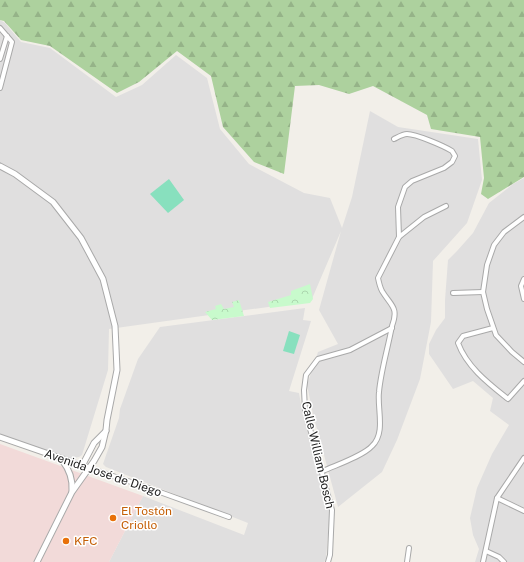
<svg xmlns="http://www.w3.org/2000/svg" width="524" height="562" viewBox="0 0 524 562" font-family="'Public Sans',sans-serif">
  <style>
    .residential { fill: #e0dfdf }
    .commercial { fill: #f2dad9 }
    .forest { fill: url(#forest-firs) }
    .park { fill: url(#park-crowns) }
    .pitch { fill: #88e0be }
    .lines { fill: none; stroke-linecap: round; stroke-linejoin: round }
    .minor-casing { stroke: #a9a9a9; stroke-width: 6 }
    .tertiary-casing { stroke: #a9a9a9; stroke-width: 7 }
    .minor { stroke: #fff; stroke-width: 4 }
    .tertiary { stroke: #fff; stroke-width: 5 }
    .food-dot { fill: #e8710a; stroke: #fff; stroke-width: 1.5 }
    .labels { text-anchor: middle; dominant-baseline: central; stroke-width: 3; stroke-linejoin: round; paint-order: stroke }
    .street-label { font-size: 12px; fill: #222; stroke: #fff }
    .food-label { font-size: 12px; fill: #c56008; stroke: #fff; text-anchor: start }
  </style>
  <defs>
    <pattern id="forest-firs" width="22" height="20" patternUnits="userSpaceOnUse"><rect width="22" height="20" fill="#add19e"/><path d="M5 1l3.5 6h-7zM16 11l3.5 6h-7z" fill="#95b388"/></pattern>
    <pattern id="park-crowns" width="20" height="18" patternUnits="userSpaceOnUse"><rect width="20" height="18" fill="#c8facc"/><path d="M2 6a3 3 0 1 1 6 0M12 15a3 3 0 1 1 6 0" fill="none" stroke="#acd6af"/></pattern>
  </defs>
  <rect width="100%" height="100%" fill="#f2efe9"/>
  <g class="residential">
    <polygon points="0,20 5,23 21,42 50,48 116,97 142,85 176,55 207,78 220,129 249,164 304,193 330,198 342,228 352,197 370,111 398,127 478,139 482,180 467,223 433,261 431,322 420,379 397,440 382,472 338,507 313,414 307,385 318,352 338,344 319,310 341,231 311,301 109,329 108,370 82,455 79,457 67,459 0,434"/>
    <polygon points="524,178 524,562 475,562 479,549 473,535 470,518 477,488 492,454 509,425 490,411 493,398 473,381 453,389 429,354 429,344 436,330 445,318 445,300 448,260 457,251 473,233 489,203 513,184"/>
    <polygon points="305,308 303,320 311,321 289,391 299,393 302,410 330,510 326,559 324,562 109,562 143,496 244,535 248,523 106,467 103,464 119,418 120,409 138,359 160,327"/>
  </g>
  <polygon class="commercial" points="0,444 143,496 109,562 0,562"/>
  <polygon class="forest" points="0,0 524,0 524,177 488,199 481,194 484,178 480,137 431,129 427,115 373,86 349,94 319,85 295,86 284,174 254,162 223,127 211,76 177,51 139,82 117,93 50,46 21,40 4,21 0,20"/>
  <g class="park">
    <polygon points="310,284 313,299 310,303 270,308 268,302 291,295 291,291"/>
    <polygon points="239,300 244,316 212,320 205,312 216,309 215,306 221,304 224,309 234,307 232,302"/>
  </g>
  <g class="pitch">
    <polygon points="169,179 184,200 168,213 150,194"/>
    <polygon points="289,331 300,335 294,354 283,351"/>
  </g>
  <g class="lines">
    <g class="minor-casing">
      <g id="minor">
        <polyline points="0,28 12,42 0,88"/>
        <polyline points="0,59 7,36"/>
        <polyline points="524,217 504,232 494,245 487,265 483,292 487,309 496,335 512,352 524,362"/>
        <polyline points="399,237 424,217 446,206"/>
        <polyline points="524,279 521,286 524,299"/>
        <polyline points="453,293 483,292"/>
        <path d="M 493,328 L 463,336 L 458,343 C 467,367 488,383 508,399 L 524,381"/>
        <polyline points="89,468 146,487 229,517"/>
        <path d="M 323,471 C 336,465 363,456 372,446 C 386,433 377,409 379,392 C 381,370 388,348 392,326 C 399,307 391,306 382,291 C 380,287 379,283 378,278 L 399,237 L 398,207 L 405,187 L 412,181 L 444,168 L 452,162 L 455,156 L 452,151 C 444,146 416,134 407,134 C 403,134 398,137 394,139"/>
        <polyline points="497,498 524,511"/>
        <polyline points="486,551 499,557 504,562"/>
        <polyline points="328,562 330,555 332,510 305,410 304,390 306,375 318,359 350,350 392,328"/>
        <polyline points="407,562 409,548"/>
        <polyline points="483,562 497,498 524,458"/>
      </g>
    </g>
    <g class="tertiary-casing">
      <g id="tertiary">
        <polyline points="0,166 15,174 53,202 81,238 103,279 115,326 117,370 107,420 106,430 102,447 94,461 72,492 37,562"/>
        <polyline points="0,437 89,468"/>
        <path d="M 62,460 C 69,469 73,479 72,491"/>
        <polyline points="82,466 94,443 106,431"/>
      </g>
    </g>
    <use href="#minor" class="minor"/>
    <use href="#tertiary" class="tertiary"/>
  </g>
  <g class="food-dot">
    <circle cx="113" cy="518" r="4"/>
    <circle cx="66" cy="541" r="4"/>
  </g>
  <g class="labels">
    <g class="street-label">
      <text transform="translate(318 455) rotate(77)">Calle William Bosch</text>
      <text transform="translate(103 473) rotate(19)">Avenida José de Diego</text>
    </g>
    <g class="food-label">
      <text x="121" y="511">El Tostón<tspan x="121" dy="14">Criollo</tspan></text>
      <text x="74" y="541">KFC</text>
    </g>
  </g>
</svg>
